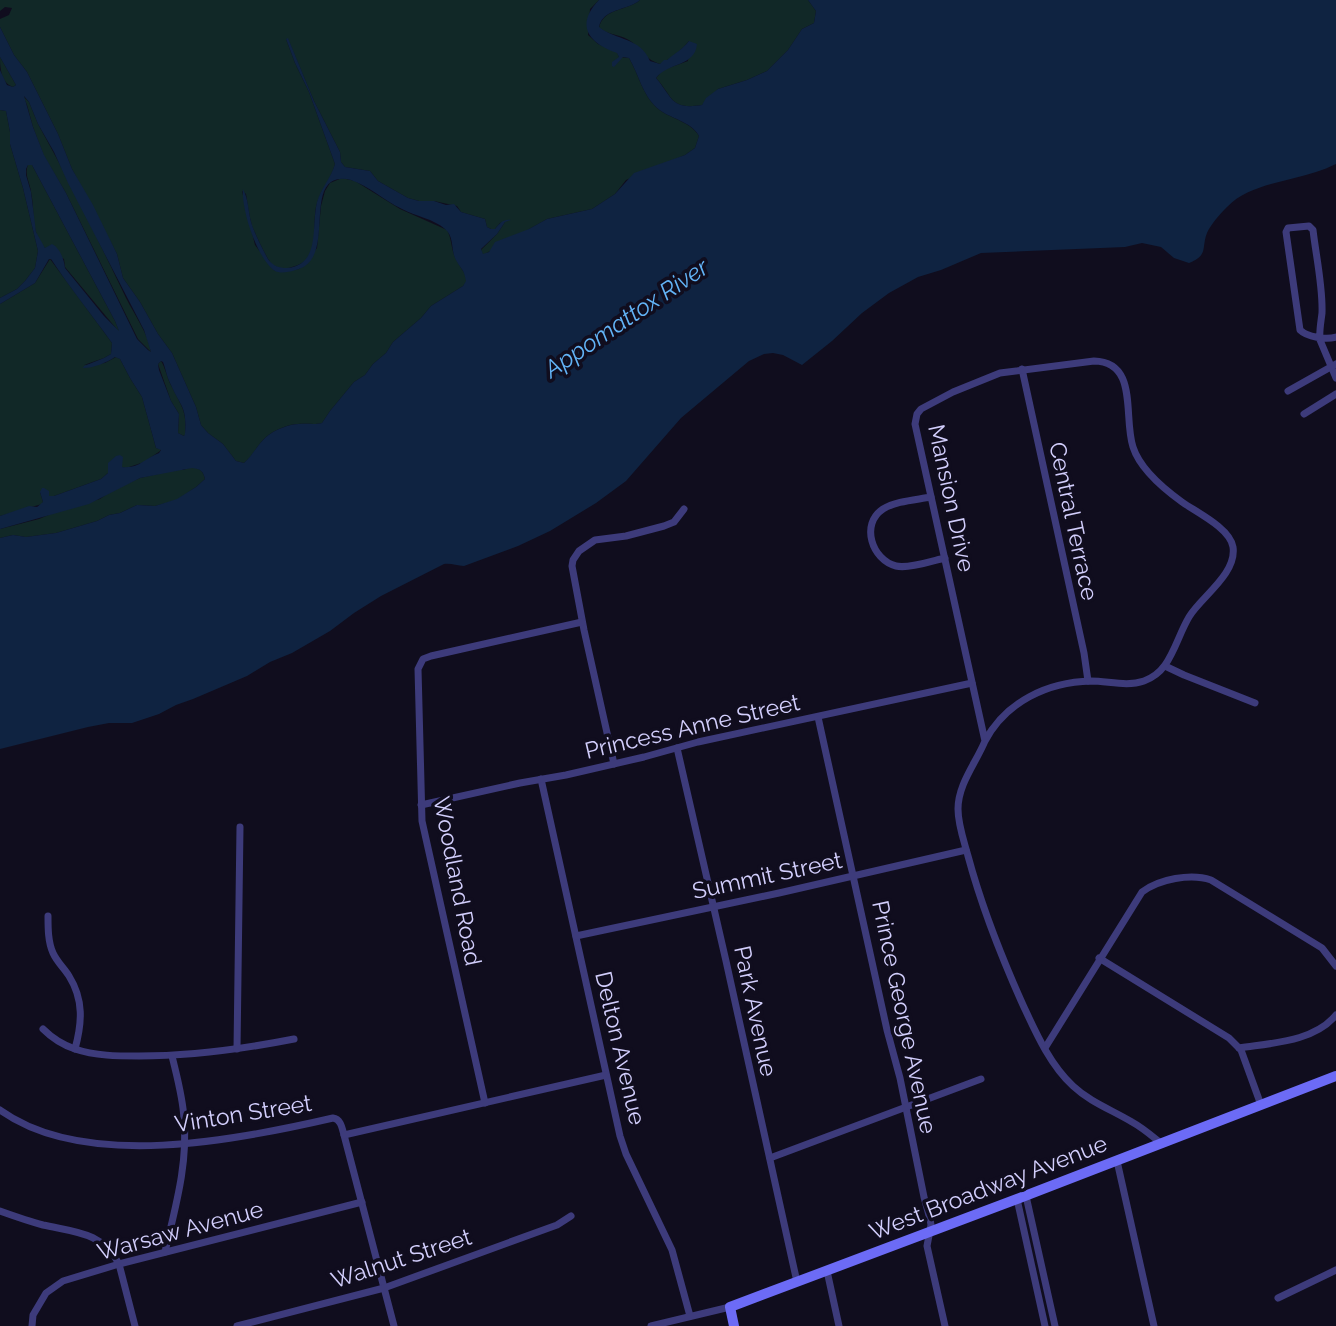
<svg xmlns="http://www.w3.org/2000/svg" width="1336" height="1326" viewBox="0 0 1336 1326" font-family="Raleway,sans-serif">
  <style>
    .green { fill: #112827 }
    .water { fill: #0f2341; fill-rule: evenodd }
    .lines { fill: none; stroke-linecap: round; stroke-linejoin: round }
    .street { stroke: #3d3b7b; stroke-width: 7 }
    .secondary { stroke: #6c6bf6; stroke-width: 10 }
    .labels { text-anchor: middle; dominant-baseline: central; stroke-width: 7; stroke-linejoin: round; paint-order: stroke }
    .street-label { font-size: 23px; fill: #d2cefc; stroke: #100d1e }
    .water-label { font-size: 24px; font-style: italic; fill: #62b3f6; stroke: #100d1e }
  </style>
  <rect width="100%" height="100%" fill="#100d1e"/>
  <g class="green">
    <path d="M 0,0 L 599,0 L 590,9 L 588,35 L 598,44 L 617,52 L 619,57 L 629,58 C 639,75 642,94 657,108 C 670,119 690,121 699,136 L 695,148 L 685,155 L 626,180 L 615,194 L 592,209 L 547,219 L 483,255 L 481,250 L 497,234 L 505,222 L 509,221 L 500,223 L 495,229 L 491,229 L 487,227 L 485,219 L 461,212 L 457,206 L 434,201 L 419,201 L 408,198 L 378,181 L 370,171 L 345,167 L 341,162 L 340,152 L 314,101 L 288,39 L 286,39 L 295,63 L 309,92 L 335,164 C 331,180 319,191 316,207 C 313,222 317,242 310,255 C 306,262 299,265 292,267 C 286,269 277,269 272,264 C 267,260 255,233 252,226 C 249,216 248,205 246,194 L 242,191 L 255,245 L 275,271 L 299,269 L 317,248 L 321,206 L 325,191 L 330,183 L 342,178 L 355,181 L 400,209 L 447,230 C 452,239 451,250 456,259 C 460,268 465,271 467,281 L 463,286 L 431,306 L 421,318 L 393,342 L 386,353 L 373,364 L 365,375 L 354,382 L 330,411 L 322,423 C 314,425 307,423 298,424 C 289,424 274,430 266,437 C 257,445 254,455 244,463 L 236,461 L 223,444 L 208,433 L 201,425 L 196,407 L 172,353 L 158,334 L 140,302 L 123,278 L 117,254 L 72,169 L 58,134 L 27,72 L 14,55 L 0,27 L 0,19 L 9,15 L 12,8 L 5,7 L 0,11 Z"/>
    <path d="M 640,0 L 808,0 L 816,11 L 814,23 L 802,29 L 788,50 L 767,71 L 747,80 L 718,89 L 702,105 C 670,110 674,98 656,78 L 663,70 L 688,61 L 689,41 C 682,50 670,59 660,64 C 647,60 642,51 632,42 C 623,35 609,35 599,28 C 603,8 627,11 640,0 Z"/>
    <path d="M 0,57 L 16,85 L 13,87 C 1,83 0,68 0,57 Z"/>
    <path d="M 23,96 L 29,102 L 38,124 C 70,181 98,240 126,298 C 135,316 148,333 151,352 L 138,339 L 66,193 L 44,156 L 33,127 L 27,105 Z"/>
    <polygon points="0,110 6,111 10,132 10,144 23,188 38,251 35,268 25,281 17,289 0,298"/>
    <path d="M 28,165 L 32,165 L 115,321 L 120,333 L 65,267 L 64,259 C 58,255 49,252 44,247 C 31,233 35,210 31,192 C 30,182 24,175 28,165 Z"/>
    <polygon points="50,259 112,343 111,354 104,358 84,365 105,363 116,357 120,359 130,378 142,397 156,448 161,449 160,451 144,462 126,468 122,467 108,473 101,479 54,496 48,496 40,492 43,502 42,504 0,516 0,304 35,283"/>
    <path d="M 161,361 C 166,369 167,379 172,387 C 182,408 187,410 185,435 L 184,436 L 178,433 L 179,414 L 171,401 L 158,364 Z"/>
    <path d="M 192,467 C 201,469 203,471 205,479 L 196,487 L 177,500 L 155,506 L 137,505 L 120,513 L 109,515 L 97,521 L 56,533 L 26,537 L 13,535 L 0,538 L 0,529 L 39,519 L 58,511 L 100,499 L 111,491 L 140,478 L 175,470 L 183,470 Z"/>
  </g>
  <path class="water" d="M 599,0 L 640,0 C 627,11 603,8 599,27 C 617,41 640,37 650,61 L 660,64 L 664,60 L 667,60 C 675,53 683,49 689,41 L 697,44 C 695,67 668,62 656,78 C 673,98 671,110 702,105 L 706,98 L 718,89 L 747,80 L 767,71 L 788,50 L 802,29 L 814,23 L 816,11 L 808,0 L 1336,0 L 1336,164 C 1329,167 1323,170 1316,172 C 1287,182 1249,184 1227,207 C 1220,214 1211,224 1207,233 C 1201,248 1209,255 1189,263 L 1174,258 L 1161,247 L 1142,243 L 1125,247 L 981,253 L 941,270 L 918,277 L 889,293 L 862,313 L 832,341 L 802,365 L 783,355 L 773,353 L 764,354 L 749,361 L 681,418 L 626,481 L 596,503 L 550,531 L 518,546 L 464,566 C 457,566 451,563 444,564 L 381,596 L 354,613 L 330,631 L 292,653 L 270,662 L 247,676 L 193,699 L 176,705 L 159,714 L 132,723 L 109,723 L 88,727 L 0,749 L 0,538 L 13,535 L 26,537 L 56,533 L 97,521 L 109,515 L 120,513 L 137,505 L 155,506 L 177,499 L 196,487 L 205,479 C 203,471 201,469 192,468 L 140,478 L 89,504 L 0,529 L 0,516 L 29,506 L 37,507 L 43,502 L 40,492 L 42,488 L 44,488 L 49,491 L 49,496 L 54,496 L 101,479 L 108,473 L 108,463 L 116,456 L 120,455 L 123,457 L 122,467 C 139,469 145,458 159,453 L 161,450 L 156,448 L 142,397 L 130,378 L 120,359 L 115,357 C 106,363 94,368 83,368 L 84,366 L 104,358 L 111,354 L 112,343 C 92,315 70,288 51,259 L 49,259 L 35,283 L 0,304 L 0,298 L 17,289 L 25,281 L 35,268 L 38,251 L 23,188 L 10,144 L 10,132 L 6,111 L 0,110 L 0,70 L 7,85 L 13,87 L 16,85 L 0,57 L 0,27 L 14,55 L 27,72 L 58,134 L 72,169 L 93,205 L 117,254 L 123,278 L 140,302 L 158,334 L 172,353 L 196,407 L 201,425 L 208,433 L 223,444 L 236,461 L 244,463 C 253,455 257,445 266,437 C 274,430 289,424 299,424 C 307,423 314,425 322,423 L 330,411 L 354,382 L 365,375 L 373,364 L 386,353 L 393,342 L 421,318 L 431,306 L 463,286 L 466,281 C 464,268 460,269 455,258 C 451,249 454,236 445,229 C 434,219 415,216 402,209 C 385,201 369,186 351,180 C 344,178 337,178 331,182 C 311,196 329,250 305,266 C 299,270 282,275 275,271 C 257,259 241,209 243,189 C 249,200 248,213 252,225 C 255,234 264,252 268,259 C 273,266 279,268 287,268 C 321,265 311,226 317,202 C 321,188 331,178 335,164 L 309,92 L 295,63 L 286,39 L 288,38 L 314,101 L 340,152 L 341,162 L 345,167 L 370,171 L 378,181 L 408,198 L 419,201 L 434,201 L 446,205 L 454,204 L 461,212 L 485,219 L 487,227 L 491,229 L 495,229 C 500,223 503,219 511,220 L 505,222 L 497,234 L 481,249 L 483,254 L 489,252 L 495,242 L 529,229 L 547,219 L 592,209 L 615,194 L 634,173 L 685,155 L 695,148 L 699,136 C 691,121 670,119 657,108 C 642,94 639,75 629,58 L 623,57 L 614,67 L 612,66 L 612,62 L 619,57 L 617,53 C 588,43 575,25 599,0 ZM 24,96 L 29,102 L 38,124 L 54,152 L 68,183 L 144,330 L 151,352 L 148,350 L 137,339 L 66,193 L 44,155 L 33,127 ZM 28,165 L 32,165 L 115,321 L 119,331 L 104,316 L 65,268 C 64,259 60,248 52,244 L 45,248 L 36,232 L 31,192 L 26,175 L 26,169 ZM 161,361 L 163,362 C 166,370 167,378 171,385 C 181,408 187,406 185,434 L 184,436 L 178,433 L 179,414 L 171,401 L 159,370 L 158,364 Z"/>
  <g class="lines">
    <g class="street">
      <path d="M 1336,337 C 1326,340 1307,337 1300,330 L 1286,232 L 1288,228 L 1309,226 L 1313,230 C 1316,256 1323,287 1322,313 C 1321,322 1319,331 1320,340 L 1336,378"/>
      <polyline points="1022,369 1084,653 1088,681"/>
      <polyline points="1288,391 1336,364"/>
      <polyline points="1304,414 1336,394"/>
      <path d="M 931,497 C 915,500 896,501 883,509 C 860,524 872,560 896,566 C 908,569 932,561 945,558"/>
      <polyline points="1165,666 1184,675 1255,703"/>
      <polyline points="818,717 887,1030 900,1078 924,1197 930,1219 931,1225 927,1246 945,1326"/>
      <path d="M 985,741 C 1006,702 1047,682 1091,681 C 1108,681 1127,687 1144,681 C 1152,678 1160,672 1165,665 C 1175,651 1180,632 1189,617 C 1201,597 1237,574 1233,547 C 1230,528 1196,512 1182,502 C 1164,489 1140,469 1133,447 C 1123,417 1139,362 1094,361 L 1000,373 L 953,392 L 921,409 L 917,414 L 915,424 L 985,741 C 976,763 958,784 958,809 C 958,825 964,841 968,856 C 982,908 1001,956 1023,1005 C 1036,1033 1050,1065 1073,1086 C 1090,1102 1112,1110 1132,1122 C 1143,1128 1152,1136 1162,1144"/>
      <polyline points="677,748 726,961 797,1282"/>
      <polyline points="614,764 584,630 572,566 573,560 579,551 595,540 626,536 664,526 674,522 684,509"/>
      <polyline points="541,779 620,1136 626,1154 672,1250 690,1316"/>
      <polyline points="421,805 520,783 566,775 644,757 698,742 972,683"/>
      <path d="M 48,916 C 48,928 48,942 53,953 C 57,962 64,968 69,976 C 84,1000 82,1023 75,1049"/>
      <polyline points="576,936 779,893 966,850"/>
      <polyline points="1099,958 1229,1038 1241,1050 1261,1105"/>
      <path d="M 43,1029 C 52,1038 63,1045 75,1049 C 95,1056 118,1056 139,1056 C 191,1056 243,1049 294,1039"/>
      <path d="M 1045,1048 L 1142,892 C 1159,879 1191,873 1211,880 L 1322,948 L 1336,966"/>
      <path d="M 1239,1048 C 1271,1043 1314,1042 1336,1015"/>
      <polyline points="237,1049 240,827"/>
      <polyline points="485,1103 422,821 418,669 423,659 431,656 582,622"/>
      <path d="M 0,1110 C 85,1171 238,1140 333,1118 C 341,1119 342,1128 344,1135 L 394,1326"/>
      <polyline points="344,1135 606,1075"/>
      <polyline points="770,1158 981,1079"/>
      <polyline points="1117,1161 1154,1326"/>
      <polyline points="1026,1196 1055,1326"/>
      <polyline points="1017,1199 1045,1326"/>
      <path d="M 0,1211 C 14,1216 28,1221 43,1225 C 74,1232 103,1232 119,1264 L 135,1326"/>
      <path d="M 165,1252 C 175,1208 188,1165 184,1119 C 183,1098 177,1077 172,1056"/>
      <polyline points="827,1271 839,1326"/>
      <polyline points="1278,1298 1336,1270"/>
      <polyline points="32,1326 33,1315 46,1293 63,1281 119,1264 362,1202"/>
      <polyline points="237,1326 384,1288 557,1225 571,1216"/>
      <polyline points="651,1326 730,1307"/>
    </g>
    <polyline class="secondary" points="734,1326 730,1307 1017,1199 1336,1076"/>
  </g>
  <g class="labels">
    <g class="street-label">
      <text transform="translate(952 498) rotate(78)">Mansion Drive</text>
      <text transform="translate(1074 521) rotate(78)">Central Terrace</text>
      <text transform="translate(692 726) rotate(-13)">Princess Anne Street</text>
      <text transform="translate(767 875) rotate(-12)">Summit Street</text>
      <text transform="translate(458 881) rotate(79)">Woodland Road</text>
      <text transform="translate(756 1011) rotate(78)">Park Avenue</text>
      <text transform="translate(905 1017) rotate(78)">Prince George Avenue</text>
      <text transform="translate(621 1048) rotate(77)">Delton Avenue</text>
      <text transform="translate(243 1113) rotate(-9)">Vinton Street</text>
      <text transform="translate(988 1187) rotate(-21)">West Broadway Avenue</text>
      <text transform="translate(180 1230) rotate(-15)">Warsaw Avenue</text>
      <text transform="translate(401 1258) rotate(-18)">Walnut Street</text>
    </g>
    <g class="water-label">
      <text transform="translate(626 318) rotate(-34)">Appomattox River</text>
    </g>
  </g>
</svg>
